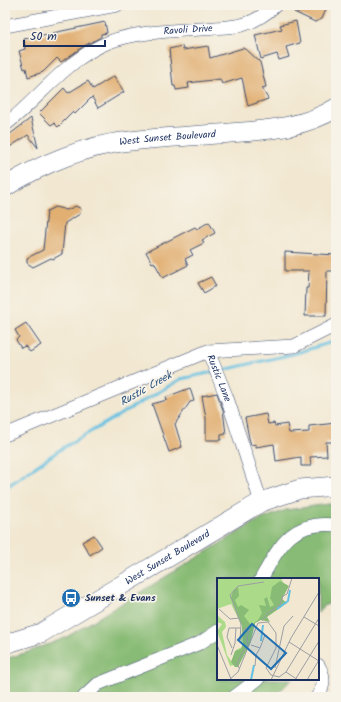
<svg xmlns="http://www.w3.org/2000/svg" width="341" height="702" viewBox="0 0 341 702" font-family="Kalam,sans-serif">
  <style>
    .forest { fill: #88bb75; stroke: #52756a }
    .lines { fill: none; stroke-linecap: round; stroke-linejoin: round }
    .stream { stroke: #64c1e2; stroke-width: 3 }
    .building { fill: #e1af72 }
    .street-casing { stroke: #3b4b6f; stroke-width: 14 }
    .secondary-casing { stroke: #3b4b6f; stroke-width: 20 }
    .street { stroke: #fff; stroke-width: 13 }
    .secondary { stroke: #fff; stroke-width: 19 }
    .labels { text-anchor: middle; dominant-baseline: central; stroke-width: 3.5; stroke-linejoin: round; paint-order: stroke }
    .street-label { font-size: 10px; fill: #1b2f5e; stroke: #f7f3e8 }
    .poi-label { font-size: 10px; font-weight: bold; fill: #1b2f5e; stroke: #f7f3e8; text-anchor: start }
    .water-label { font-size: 11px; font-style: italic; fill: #2d547f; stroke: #f7f3e8 }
    .inset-river { fill: none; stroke: #64c1e2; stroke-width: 2 }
    .inset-road { fill: none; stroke: #9c9ea4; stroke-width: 1 }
    .view { fill: #1f6fb2; fill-opacity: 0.15; stroke: #1f6fb2; stroke-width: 2 }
    .inset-edge { fill: none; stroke: #1b2f5e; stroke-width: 2 }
  </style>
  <rect width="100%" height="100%" fill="#f7f3e8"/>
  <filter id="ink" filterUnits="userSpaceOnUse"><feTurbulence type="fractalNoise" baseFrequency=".025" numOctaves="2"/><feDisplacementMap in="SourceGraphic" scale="8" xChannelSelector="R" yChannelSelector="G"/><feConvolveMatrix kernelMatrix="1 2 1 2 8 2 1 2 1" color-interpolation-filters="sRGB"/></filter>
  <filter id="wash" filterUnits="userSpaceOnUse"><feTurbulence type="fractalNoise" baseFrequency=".012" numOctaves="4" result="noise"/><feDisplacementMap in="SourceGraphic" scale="16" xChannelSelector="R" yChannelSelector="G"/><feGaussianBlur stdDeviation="0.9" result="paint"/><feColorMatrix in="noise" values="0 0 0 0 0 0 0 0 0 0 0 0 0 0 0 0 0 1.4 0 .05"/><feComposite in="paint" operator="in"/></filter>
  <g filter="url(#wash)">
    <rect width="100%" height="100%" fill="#f2e8d2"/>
    <polygon class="forest" points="336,503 336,601 323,606 318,613 318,579 218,579 218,679 292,679 274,697 5,697 5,659 28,652 65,638 257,521 286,510"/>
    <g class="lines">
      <g class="stream">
        <polyline points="219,371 293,354 336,341"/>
        <polyline points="5,488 61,449 181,379 213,372"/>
      </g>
    </g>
    <g id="blocks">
      <g class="building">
        <polygon points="297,5 328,5 322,19 315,22 294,12"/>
        <polygon points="296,21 300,43 286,47 289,57 279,60 277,54 261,59 255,35 282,29 280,25"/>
        <polygon points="105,22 107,33 101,34 101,37 84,46 61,62 57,58 43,72 28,77 26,68 24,69 19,51 25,49 24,39"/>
        <polygon points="182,46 183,50 208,46 210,58 243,48 248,51 260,62 266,87 262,88 268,99 248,106 242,78 222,84 220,79 188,83 189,88 176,90 175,86 173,86 169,49"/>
        <polygon points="114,76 124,92 98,108 92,97 75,114 73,112 58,127 54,123 51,125 39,113 64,88 68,93 88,81 93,89"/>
        <polygon points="31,118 38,148 28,135 5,150 5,138"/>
        <polygon points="76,206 81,209 80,214 65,223 62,254 53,259 51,258 33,267 27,263 27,258 43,250 47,211 55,207 67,210"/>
        <polygon points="209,222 215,233 202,240 204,243 190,250 193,255 185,259 188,265 163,278 154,262 152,263 146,252 195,227 197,229"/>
        <polygon points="285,252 336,255 336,271 327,271 326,316 305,316 306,288 308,288 309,271 285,271"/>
        <polygon points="211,277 216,286 204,293 198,283"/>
        <polygon points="26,323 41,345 30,352 25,346 21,348 16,340 19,337 15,330"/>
        <polygon points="190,388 194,401 190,402 175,424 182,447 169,452 152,404 167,400 166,397"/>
        <polygon points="217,393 223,410 226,434 221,435 221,440 206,440 206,418 202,396"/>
        <polygon points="266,414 268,424 274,423 275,426 287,424 289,433 309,432 309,426 336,423 336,442 326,442 327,456 310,457 311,466 301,466 301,457 276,461 274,444 256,447 256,444 251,445 249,438 245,418"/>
        <polygon points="94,535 102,547 90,555 82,542"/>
      </g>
    </g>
  </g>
  <g filter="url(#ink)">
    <use href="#blocks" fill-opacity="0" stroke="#3b4b6f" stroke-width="1"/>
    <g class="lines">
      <g class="street-casing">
        <g id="street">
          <polyline points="5,26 117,5"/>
          <path id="s1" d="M 5,125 C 40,98 66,59 109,42 C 142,30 181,31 215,28 C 225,27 236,27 245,24 C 258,20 267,13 276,5"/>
          <polyline points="208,351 294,346 336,325"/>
          <path id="s2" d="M 5,435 L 208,351 L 227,398 L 261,502"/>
          <path d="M 261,579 C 280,545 292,520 336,525"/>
          <polyline points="84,697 98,684 200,643 218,631"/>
          <polyline points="234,697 258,679"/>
          <path d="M 317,697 C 325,686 325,676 318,665"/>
        </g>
      </g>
      <g class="secondary-casing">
        <g id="secondary">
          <path id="s3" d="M 5,187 C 41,164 87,145 130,141 C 163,137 197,136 230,133 C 267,130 304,128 336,108"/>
          <path id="s4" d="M 5,644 L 41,633 L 261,502 L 300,489 L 336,486"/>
        </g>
      </g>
      <use href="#street" class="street"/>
      <use href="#secondary" class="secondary"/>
    </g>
  </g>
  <defs>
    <g id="bus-disc" transform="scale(1)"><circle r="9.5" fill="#1f6fb2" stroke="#f7f3e8"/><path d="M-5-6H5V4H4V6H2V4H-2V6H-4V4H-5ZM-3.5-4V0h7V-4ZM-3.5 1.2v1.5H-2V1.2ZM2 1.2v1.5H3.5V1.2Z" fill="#fff"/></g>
  </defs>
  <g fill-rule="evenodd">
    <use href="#bus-disc" x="71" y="598"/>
  </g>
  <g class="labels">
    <g class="street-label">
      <text stroke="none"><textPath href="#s1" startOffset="214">Ravoli Drive</textPath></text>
      <text stroke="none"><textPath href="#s3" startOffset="172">West Sunset Boulevard</textPath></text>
      <text stroke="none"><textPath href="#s2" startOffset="249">Rustic Lane</textPath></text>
      <text stroke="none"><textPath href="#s4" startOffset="185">West Sunset Boulevard</textPath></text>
    </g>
    <g class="poi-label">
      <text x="85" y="598">Sunset &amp; Evans</text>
    </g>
    <g class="water-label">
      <text transform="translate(146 389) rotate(-30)">Rustic Creek</text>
    </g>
  </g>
  <g transform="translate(217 578)">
    <rect width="102" height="102" fill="#f2e8d2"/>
    <path d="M 0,0 L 64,0 L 67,6 L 63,25 L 38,45 L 33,66 L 19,78 L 19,72 L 29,67 L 24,63 L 25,48 L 14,26 L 0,31 ZM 0,37 L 8,44 L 9,49 L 5,54 L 10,77 L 17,87 L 13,88 L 0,53 L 5,46 L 0,44 Z" fill="#abdb89"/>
    <path d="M 63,3 L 72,8 L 65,21 L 70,25 L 50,39 L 53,44 L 44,42 L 38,45 L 33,66 L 21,89 L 18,89 L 14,84 L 18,73 L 24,71 L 26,65 L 25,48 L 14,20 L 16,13 L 21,9 L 22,18 L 18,22 L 21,29 L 24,27 L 32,32 L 27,38 L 34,47 L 41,42 L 45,35 L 42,27 L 49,28 L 47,21 L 50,19 L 53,29 L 57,27 L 53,20 L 55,9 Z" fill="#88bb75"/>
    <path class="inset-river" d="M 60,31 L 71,23 L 73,12M 44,63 L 46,47M 34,102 L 37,87"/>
    <path class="inset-road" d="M 2,31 L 13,41 L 22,40M 87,39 L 102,48M 45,43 L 51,35 L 63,27 L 66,18 L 70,16 L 75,0M 72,64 L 102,83M 0,67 L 14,101M 34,67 L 43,70 L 48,57M 15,70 L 10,59 L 12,50 L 24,50M 14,77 L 18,65 L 19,50M 38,88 L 39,77 L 43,70M 22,90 L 20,86 L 25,75 L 31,67 L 30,60 L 32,50 L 28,50 L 23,62 L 24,46 L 13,17 L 21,8 L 47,4M 58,90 L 67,48 L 76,38M 69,94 L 81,102M 12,102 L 21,94 L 41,45 L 51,44 L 59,55 L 59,70 L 49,90 L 54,97 L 62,99 L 69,94 L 102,40M 54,102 L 74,60 L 102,14M 78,102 L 102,63M 90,102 L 102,82"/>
    <path class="view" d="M 35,46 L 69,75 L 54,91 L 21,62 Z"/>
    <rect width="102" height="102" class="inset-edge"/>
  </g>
  <rect width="341" height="702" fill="none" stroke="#f7f3e8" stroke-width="20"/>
  <path d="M24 40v6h81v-6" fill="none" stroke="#1b2f5e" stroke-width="2"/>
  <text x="30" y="40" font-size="12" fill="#1b2f5e" stroke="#f7f3e8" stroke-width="3" paint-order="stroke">50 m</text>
</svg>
